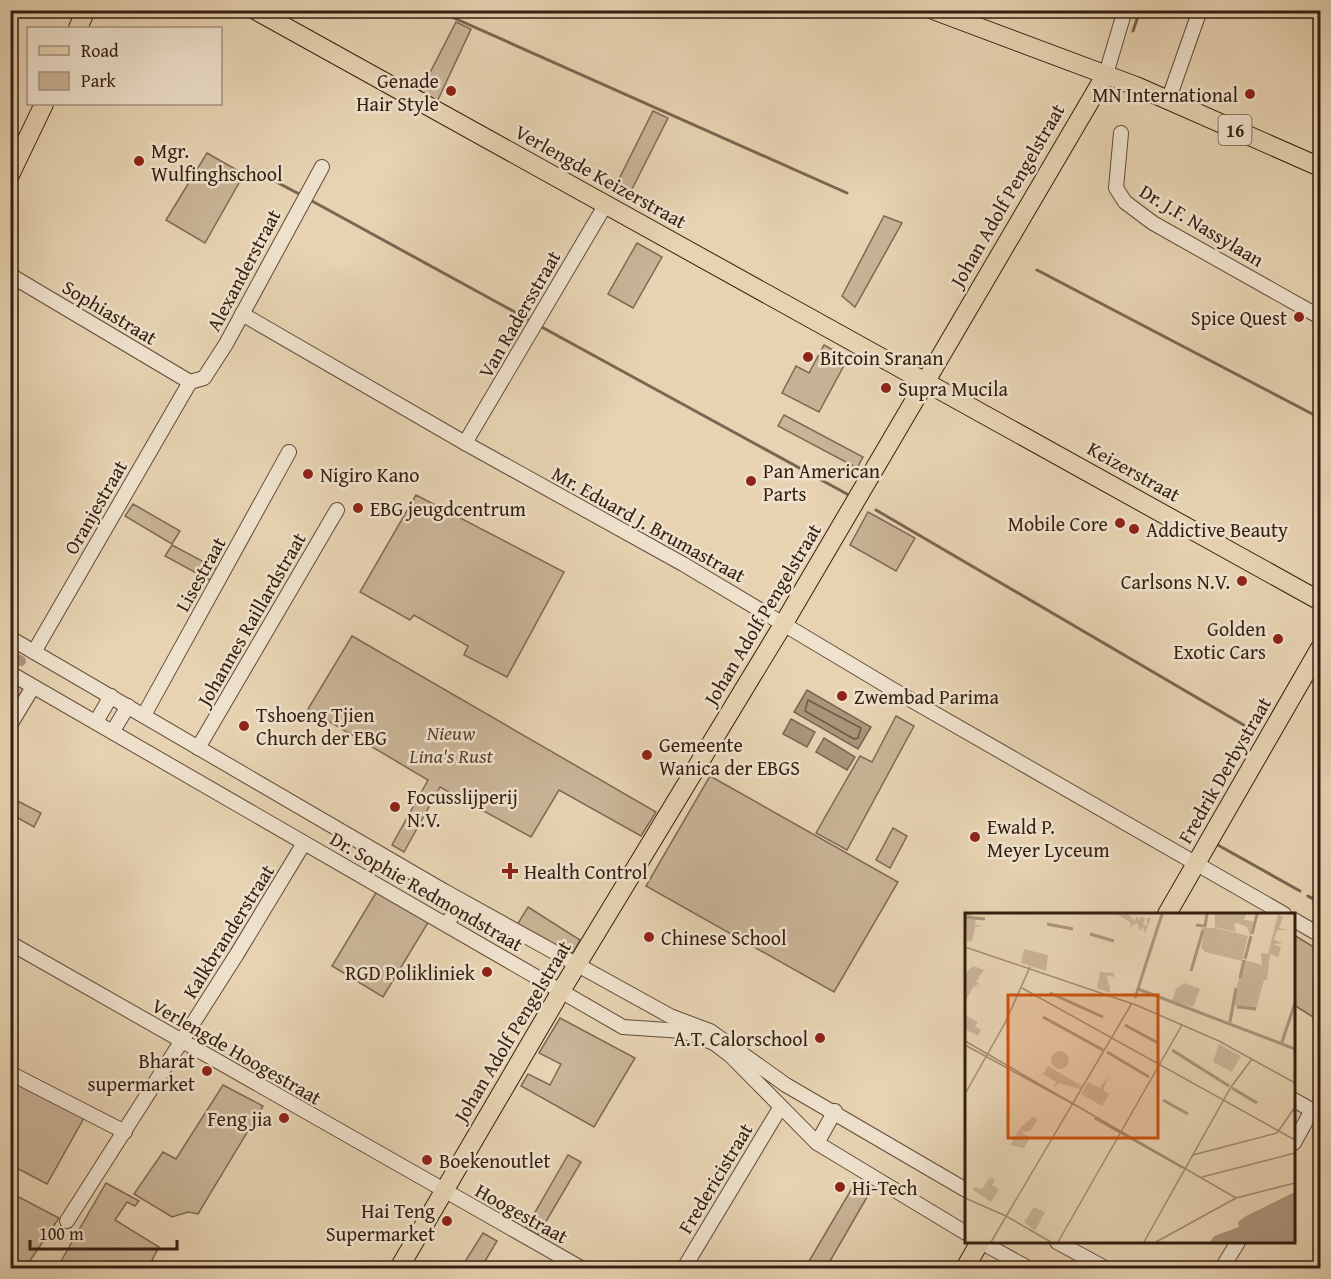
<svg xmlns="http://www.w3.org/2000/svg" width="1331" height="1279" viewBox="0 0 1331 1279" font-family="'Gentium Book Plus',serif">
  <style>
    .green { fill: #c9b497; stroke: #7f6954; stroke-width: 1.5 }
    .water { fill: #aa957b; stroke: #7b6551; stroke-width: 1.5 }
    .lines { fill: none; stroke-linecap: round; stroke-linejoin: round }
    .shore { stroke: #705a46; stroke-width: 1.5 }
    .stream { stroke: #7b6551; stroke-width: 3 }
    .canal { stroke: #aa957b; stroke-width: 10 }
    .minor-casing { stroke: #624b39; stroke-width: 16 }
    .major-casing { stroke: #351e11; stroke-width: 20 }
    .minor { stroke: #efe2cd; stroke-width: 14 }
    .major { stroke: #e7d3b2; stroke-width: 18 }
    .poi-dot { fill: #8f2418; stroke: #efe2cd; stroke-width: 2 }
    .labels { text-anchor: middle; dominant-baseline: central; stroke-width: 5; stroke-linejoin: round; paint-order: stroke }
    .shield { fill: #efe2cd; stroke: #6d5949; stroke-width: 1.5 }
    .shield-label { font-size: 18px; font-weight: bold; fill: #351e11 }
    .poi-label { font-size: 20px; fill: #351e11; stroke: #efe2cd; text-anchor: start }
    .street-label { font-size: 20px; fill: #351e11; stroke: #efe2cd }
    .park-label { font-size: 20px; font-style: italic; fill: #5a4432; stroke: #efe2cd }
    .inset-river { fill: none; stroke: #aa957b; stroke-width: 3 }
    .inset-road { fill: none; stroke: #a08b72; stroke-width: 1.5 }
    .view { fill: #cd500d; fill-opacity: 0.15; stroke: #cd500d; stroke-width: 3 }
    .inset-edge { fill: none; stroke: #351e11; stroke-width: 3 }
  </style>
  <rect width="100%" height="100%" fill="#e7d3b2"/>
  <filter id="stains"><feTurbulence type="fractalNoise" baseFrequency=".00333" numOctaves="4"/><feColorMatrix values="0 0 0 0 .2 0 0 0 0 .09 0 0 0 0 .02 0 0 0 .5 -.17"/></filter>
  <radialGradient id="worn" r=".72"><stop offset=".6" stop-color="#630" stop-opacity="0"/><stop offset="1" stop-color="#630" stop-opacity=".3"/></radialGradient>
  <g class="green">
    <polygon points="456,22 471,29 436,104 419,94"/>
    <polygon points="653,111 668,118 627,199 613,191"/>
    <polygon points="207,153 244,174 205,243 166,220"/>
    <polygon points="884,216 902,223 855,307 842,296"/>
    <polygon points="637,243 662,257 633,308 608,294"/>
    <polygon points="824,345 848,358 819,412 782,393 796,366 809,373"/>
    <polygon points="784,415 863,457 857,468 778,426"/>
    <polygon points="416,495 564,572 507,677 464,655 468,646 414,615 410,620 360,592"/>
    <polygon points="133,504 180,531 172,544 125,516"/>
    <polygon points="868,512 915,538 896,571 850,545"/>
    <polygon points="172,545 217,569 211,581 165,556"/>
    <polygon points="352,636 656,812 641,836 559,790 531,837 440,787 404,852 392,845 428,780 308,709"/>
    <polygon points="11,679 24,689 11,717"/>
    <polygon points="896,716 914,726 847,850 816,833 860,756 872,762"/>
    <polygon points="710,776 898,882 834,992 646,886"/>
    <polygon points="10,797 41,813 34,827 11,814"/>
    <polygon points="893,828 907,836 890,868 876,860"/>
    <polygon points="377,891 429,921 383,997 332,966"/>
    <polygon points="528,907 580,940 571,956 517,925"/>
    <polygon points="1294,935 1320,951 1320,1004 1313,1017 1294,1005"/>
    <polygon points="560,1018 635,1058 594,1127 521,1086 528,1074 550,1085 561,1064 539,1053"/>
    <polygon points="13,1080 85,1116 47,1184 11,1165"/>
    <polygon points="223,1085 263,1106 198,1214 188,1212 172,1217 134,1194 163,1152 176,1159"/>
    <polygon points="568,1155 581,1162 538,1235 526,1228"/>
    <polygon points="106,1183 139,1201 135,1206 127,1202 115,1220 159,1247 152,1260 171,1268 91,1268 83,1264 80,1268 57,1268"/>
    <polygon points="855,1183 870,1192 826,1268 805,1268"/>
    <polygon points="11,1193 59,1218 25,1268 11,1268"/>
    <polygon points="483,1233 497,1241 481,1268 461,1268"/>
  </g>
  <g class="water">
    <polygon points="807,690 871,727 858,749 794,712"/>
    <polygon points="791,719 815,732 807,747 783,734"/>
    <polygon points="824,738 855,757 847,770 816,752"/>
  </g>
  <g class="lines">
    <polygon class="shore" points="808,700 861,728 858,738 854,739 805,711"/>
    <g class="stream">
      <polyline points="436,10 847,193"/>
      <polyline points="1133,31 1140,10"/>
      <polyline points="254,170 301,195"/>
      <polyline points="312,201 533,322"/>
      <polyline points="1037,270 1320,418"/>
      <polyline points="538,325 847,494"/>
      <polyline points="876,510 1254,731"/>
      <polyline points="1216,844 1300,891"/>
      <polyline points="1308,896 1320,903"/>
    </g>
    <polyline class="canal" points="10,655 21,661"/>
    <g class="minor-casing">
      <g id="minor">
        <polyline points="1106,74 1125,10"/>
        <polyline points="1168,101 1200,10"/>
        <polyline points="1121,133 1116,188 1125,202 1153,223 1320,317"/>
        <polyline points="10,275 190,382"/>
        <polyline points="242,314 465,443 683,564 892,689 1284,914"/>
        <polyline points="190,382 204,378 226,344 322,167"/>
        <polyline points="465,443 606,204"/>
        <polyline points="10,638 444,891 670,1016 710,1031 786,1085 966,1190"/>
        <polyline points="34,652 190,382"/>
        <polyline points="10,673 623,1027 683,1031 714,1043 731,1056 817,1143 966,1233"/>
        <polyline points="144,715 289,452"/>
        <polyline points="96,722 111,696"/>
        <polyline points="10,725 33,687"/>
        <polyline points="113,731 128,706"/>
        <polyline points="198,748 337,510"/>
        <polyline points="444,891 451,904 453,915 446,924"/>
        <polyline points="1294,920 1320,935"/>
        <polyline points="10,943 581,1268"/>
        <polyline points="10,1073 125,1132"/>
        <polyline points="1294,1100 1320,1115"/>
        <polyline points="817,1143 835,1111"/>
        <polyline points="1294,1143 1312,1110"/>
        <polyline points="67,1221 237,954 304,843"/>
        <polyline points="981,1242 1028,1268"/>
        <polyline points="1057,1242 1105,1268"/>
        <polyline points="684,1268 780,1108"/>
        <polyline points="1222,1268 1238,1242"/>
      </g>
    </g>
    <g class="major-casing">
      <g id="major">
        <polyline points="255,10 1320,601"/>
        <polyline points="933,10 1136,86 1320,167"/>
        <polyline points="78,28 86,10"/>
        <polyline points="10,175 44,104"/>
        <polyline points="1167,914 1320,648"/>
        <polyline points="399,1268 561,991 784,623 1106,74"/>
        <polyline points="965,1268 980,1242"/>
      </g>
    </g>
    <use href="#minor" class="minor"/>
    <use href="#major" class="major"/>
  </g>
  <g class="poi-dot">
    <circle cx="451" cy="91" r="6"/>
    <circle cx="1250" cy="94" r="6"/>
    <circle cx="139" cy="161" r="6"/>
    <circle cx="1299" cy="317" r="6"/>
    <circle cx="808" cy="357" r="6"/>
    <circle cx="886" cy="388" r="6"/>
    <circle cx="308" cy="474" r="6"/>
    <circle cx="751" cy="481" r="6"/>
    <circle cx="358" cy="508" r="6"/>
    <circle cx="1120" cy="523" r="6"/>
    <circle cx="1134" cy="529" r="6"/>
    <circle cx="1242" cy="581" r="6"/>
    <circle cx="1278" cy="639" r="6"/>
    <circle cx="842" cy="696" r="6"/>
    <circle cx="244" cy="726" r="6"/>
    <circle cx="647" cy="755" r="6"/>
    <circle cx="395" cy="807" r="6"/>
    <circle cx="975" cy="837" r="6"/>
    <path d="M507 862h6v6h6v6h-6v6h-6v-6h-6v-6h6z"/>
    <circle cx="649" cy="937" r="6"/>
    <circle cx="487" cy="972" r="6"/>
    <circle cx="820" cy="1038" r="6"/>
    <circle cx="207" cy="1071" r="6"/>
    <circle cx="284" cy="1118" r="6"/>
    <circle cx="427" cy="1160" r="6"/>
    <circle cx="840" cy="1187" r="6"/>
    <circle cx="447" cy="1221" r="6"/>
  </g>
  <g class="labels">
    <rect class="shield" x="1218.5" y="115" width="33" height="30" rx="4.5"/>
    <g class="shield-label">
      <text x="1235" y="130">16</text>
    </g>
    <g class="poi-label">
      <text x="439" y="80" text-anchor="end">Genade<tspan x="439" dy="23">Hair Style</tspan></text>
      <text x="1238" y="94" text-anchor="end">MN International</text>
      <text x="151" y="150">Mgr.<tspan x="151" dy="23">Wulfinghschool</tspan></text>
      <text x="1287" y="317" text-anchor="end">Spice Quest</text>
      <text x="820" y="357">Bitcoin Sranan</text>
      <text x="898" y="388">Supra Mucila</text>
      <text x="763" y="470">Pan American<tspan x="763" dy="23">Parts</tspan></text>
      <text x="320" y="474">Nigiro Kano</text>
      <text x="370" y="508">EBG jeugdcentrum</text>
      <text x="1108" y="523" text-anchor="end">Mobile Core</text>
      <text x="1146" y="529">Addictive Beauty</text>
      <text x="1230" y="581" text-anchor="end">Carlsons N.V.</text>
      <text x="1266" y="628" text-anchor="end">Golden<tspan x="1266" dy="23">Exotic Cars</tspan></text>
      <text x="854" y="696">Zwembad Parima</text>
      <text x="256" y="714">Tshoeng Tjien<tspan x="256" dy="23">Church der EBG</tspan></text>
      <text x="659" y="744">Gemeente<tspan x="659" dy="23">Wanica der EBGS</tspan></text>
      <text x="407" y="796">Focusslijperij<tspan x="407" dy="23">N.V.</tspan></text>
      <text x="987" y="826">Ewald P.<tspan x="987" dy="23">Meyer Lyceum</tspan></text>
      <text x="524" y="871">Health Control</text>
      <text x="661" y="937">Chinese School</text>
      <text x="475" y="972" text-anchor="end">RGD Polikliniek</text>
      <text x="808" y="1038" text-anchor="end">A.T. Calorschool</text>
      <text x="195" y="1060" text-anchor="end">Bharat<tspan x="195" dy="23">supermarket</tspan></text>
      <text x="272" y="1118" text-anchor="end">Feng jia</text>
      <text x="439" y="1160">Boekenoutlet</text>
      <text x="852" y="1187">Hi-Tech</text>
      <text x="435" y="1210" text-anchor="end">Hai Teng<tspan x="435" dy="23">Supermarket</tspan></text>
    </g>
    <g class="street-label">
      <text transform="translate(601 176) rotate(29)">Verlengde Keizerstraat</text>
      <text transform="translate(1007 195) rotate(-60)">Johan Adolf Pengelstraat</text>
      <text transform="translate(1202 225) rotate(31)">Dr. J.F. Nassylaan</text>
      <text transform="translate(243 270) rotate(-62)">Alexanderstraat</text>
      <text transform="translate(110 312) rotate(31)">Sophiastraat</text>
      <text transform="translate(519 314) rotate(-60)">Van Radersstraat</text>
      <text transform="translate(1134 471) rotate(29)">Keizerstraat</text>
      <text transform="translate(95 507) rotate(-60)">Oranjestraat</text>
      <text transform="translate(649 524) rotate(29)">Mr. Eduard J. Brumastraat</text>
      <text transform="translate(200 574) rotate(-61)">Lisestraat</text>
      <text transform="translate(762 614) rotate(-59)">Johan Adolf Pengelstraat</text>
      <text transform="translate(251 619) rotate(-60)">Johannes Raillardstraat</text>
      <text transform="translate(1224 770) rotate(-60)">Fredrik Derbystraat</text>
      <text transform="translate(427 891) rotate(30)">Dr. Sophie Redmondstraat</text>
      <text transform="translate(228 931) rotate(-58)">Kalkbranderstraat</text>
      <text transform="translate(512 1031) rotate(-59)">Johan Adolf Pengelstraat</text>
      <text transform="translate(237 1051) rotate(30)">Verlengde Hoogestraat</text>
      <text transform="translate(715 1178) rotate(-59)">Fredericistraat</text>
      <text transform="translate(522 1213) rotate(29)">Hoogestraat</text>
    </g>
    <g class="park-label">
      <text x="451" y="732">Nieuw<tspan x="451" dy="23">Lina's Rust</tspan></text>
    </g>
  </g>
  <g transform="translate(965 913)">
    <rect width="330" height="330" fill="#e7d3b2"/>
    <path d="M 0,1 L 7,1 L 3,5 L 11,6 L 10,12 L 19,13 L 10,14 L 7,28 L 2,29 ZM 152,1 L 163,1 L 170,8 L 172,3 L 174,8 L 175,4 L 180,5 L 178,11 L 182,13 L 182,5 L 186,5 L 180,20 L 178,14 L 175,18 L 172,10 L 164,15 L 166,10 ZM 250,1 L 281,1 L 279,7 L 288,8 L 285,23 L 282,14 L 272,10 L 269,11 L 271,19 L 250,14 ZM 313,1 L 318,4 L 314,15 L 322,17 L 312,17 L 309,27 L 318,30 L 309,31 L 316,35 L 313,44 L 305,41 L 302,67 L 299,67 L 291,96 L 267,92 L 279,47 L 297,52 L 296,40 L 303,41 ZM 236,15 L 251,15 L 283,23 L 277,48 L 240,39 L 236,35 L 239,18 ZM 59,36 L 83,42 L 81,58 L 56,50 ZM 8,53 L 19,57 L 11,69 L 16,72 L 10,71 L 14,75 L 9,73 L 1,87 L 0,60 ZM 135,59 L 149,60 L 149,64 L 141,62 L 144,72 L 149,71 L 145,72 L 145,80 L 132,75 ZM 219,70 L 235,76 L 228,94 L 207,88 L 211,76 ZM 0,102 L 13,109 L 10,113 L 16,117 L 13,123 L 0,116 ZM 254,131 L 276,143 L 267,159 L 248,149 ZM86 147a9 9 0 1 1 18 0a9 9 0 1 1-18 0ZM 83,153 L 117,173 L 115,176 L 93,170 L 87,177 L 91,169 L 78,161 ZM 144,162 L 138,177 L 144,181 L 137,193 L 116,181 L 123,169 L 135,175 ZM 68,204 L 73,206 L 65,218 L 56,219 L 65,225 L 59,235 L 45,232 L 55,215 ZM 25,264 L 30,267 L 27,272 L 34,276 L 26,289 L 8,277 L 10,274 L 17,276 ZM 69,294 L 80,299 L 70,318 L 59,309 Z" fill="#c9b497"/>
    <path d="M 330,279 L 330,329 L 245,329 L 249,323 L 274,314 L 273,309 L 281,303 Z" fill="#aa957b"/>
    <path class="inset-river" d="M 0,4 L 20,6M 82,11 L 108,16M 231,12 L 240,13 L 242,1M 125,21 L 149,28M 287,21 L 292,1M 280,46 L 286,23M 226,58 L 238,17M 275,65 L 279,47M 173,76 L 330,136M 85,80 L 138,104M 170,85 L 197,1M 272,94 L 291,96M 78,104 L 138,137M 265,109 L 271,75M 160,112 L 193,130M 317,129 L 330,90M 207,137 L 264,173M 142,139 L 184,164M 267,175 L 292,190M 198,187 L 223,201"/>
    <path class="inset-road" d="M 0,34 L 171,92 L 254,128 L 330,170M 57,75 L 330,227M 0,128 L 271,285M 0,132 L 121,198M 0,181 L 40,110 L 65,54M 129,205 L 218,255M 228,242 L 312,220 L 330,194M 237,264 L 330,240M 0,285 L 41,303 L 86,329M 26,329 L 167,90M 93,329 L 217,112M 179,329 L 266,174 L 287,146M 191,329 L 271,285 L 330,270"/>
    <path class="view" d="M 43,82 L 193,82 L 193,225 L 43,225 Z"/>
    <rect width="330" height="330" class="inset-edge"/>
  </g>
  <rect width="1331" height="1279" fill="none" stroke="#e7d3b2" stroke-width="36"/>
  <rect x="12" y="12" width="1307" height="1255" fill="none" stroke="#351e11" stroke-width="3"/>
  <rect x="18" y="18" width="1295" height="1243" fill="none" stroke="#351e11" stroke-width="1.5"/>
  <rect x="27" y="27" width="195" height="78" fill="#efe2cd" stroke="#a59482" stroke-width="1.5"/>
  <rect x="39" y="46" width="30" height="9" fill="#e7d3b2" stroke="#a59482" stroke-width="1.5"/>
  <text x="81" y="57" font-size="18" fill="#351e11">Road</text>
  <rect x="39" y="72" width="30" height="18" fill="#c9b497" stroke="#a59482" stroke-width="1.5"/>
  <text x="81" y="87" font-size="18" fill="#351e11">Park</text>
  <path d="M30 1240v9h147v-9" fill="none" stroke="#351e11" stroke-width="3"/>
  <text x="39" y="1240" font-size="18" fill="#351e11" stroke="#efe2cd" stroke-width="4.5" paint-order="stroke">100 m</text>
  <rect width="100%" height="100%" filter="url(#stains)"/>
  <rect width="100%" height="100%" fill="url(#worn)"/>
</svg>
